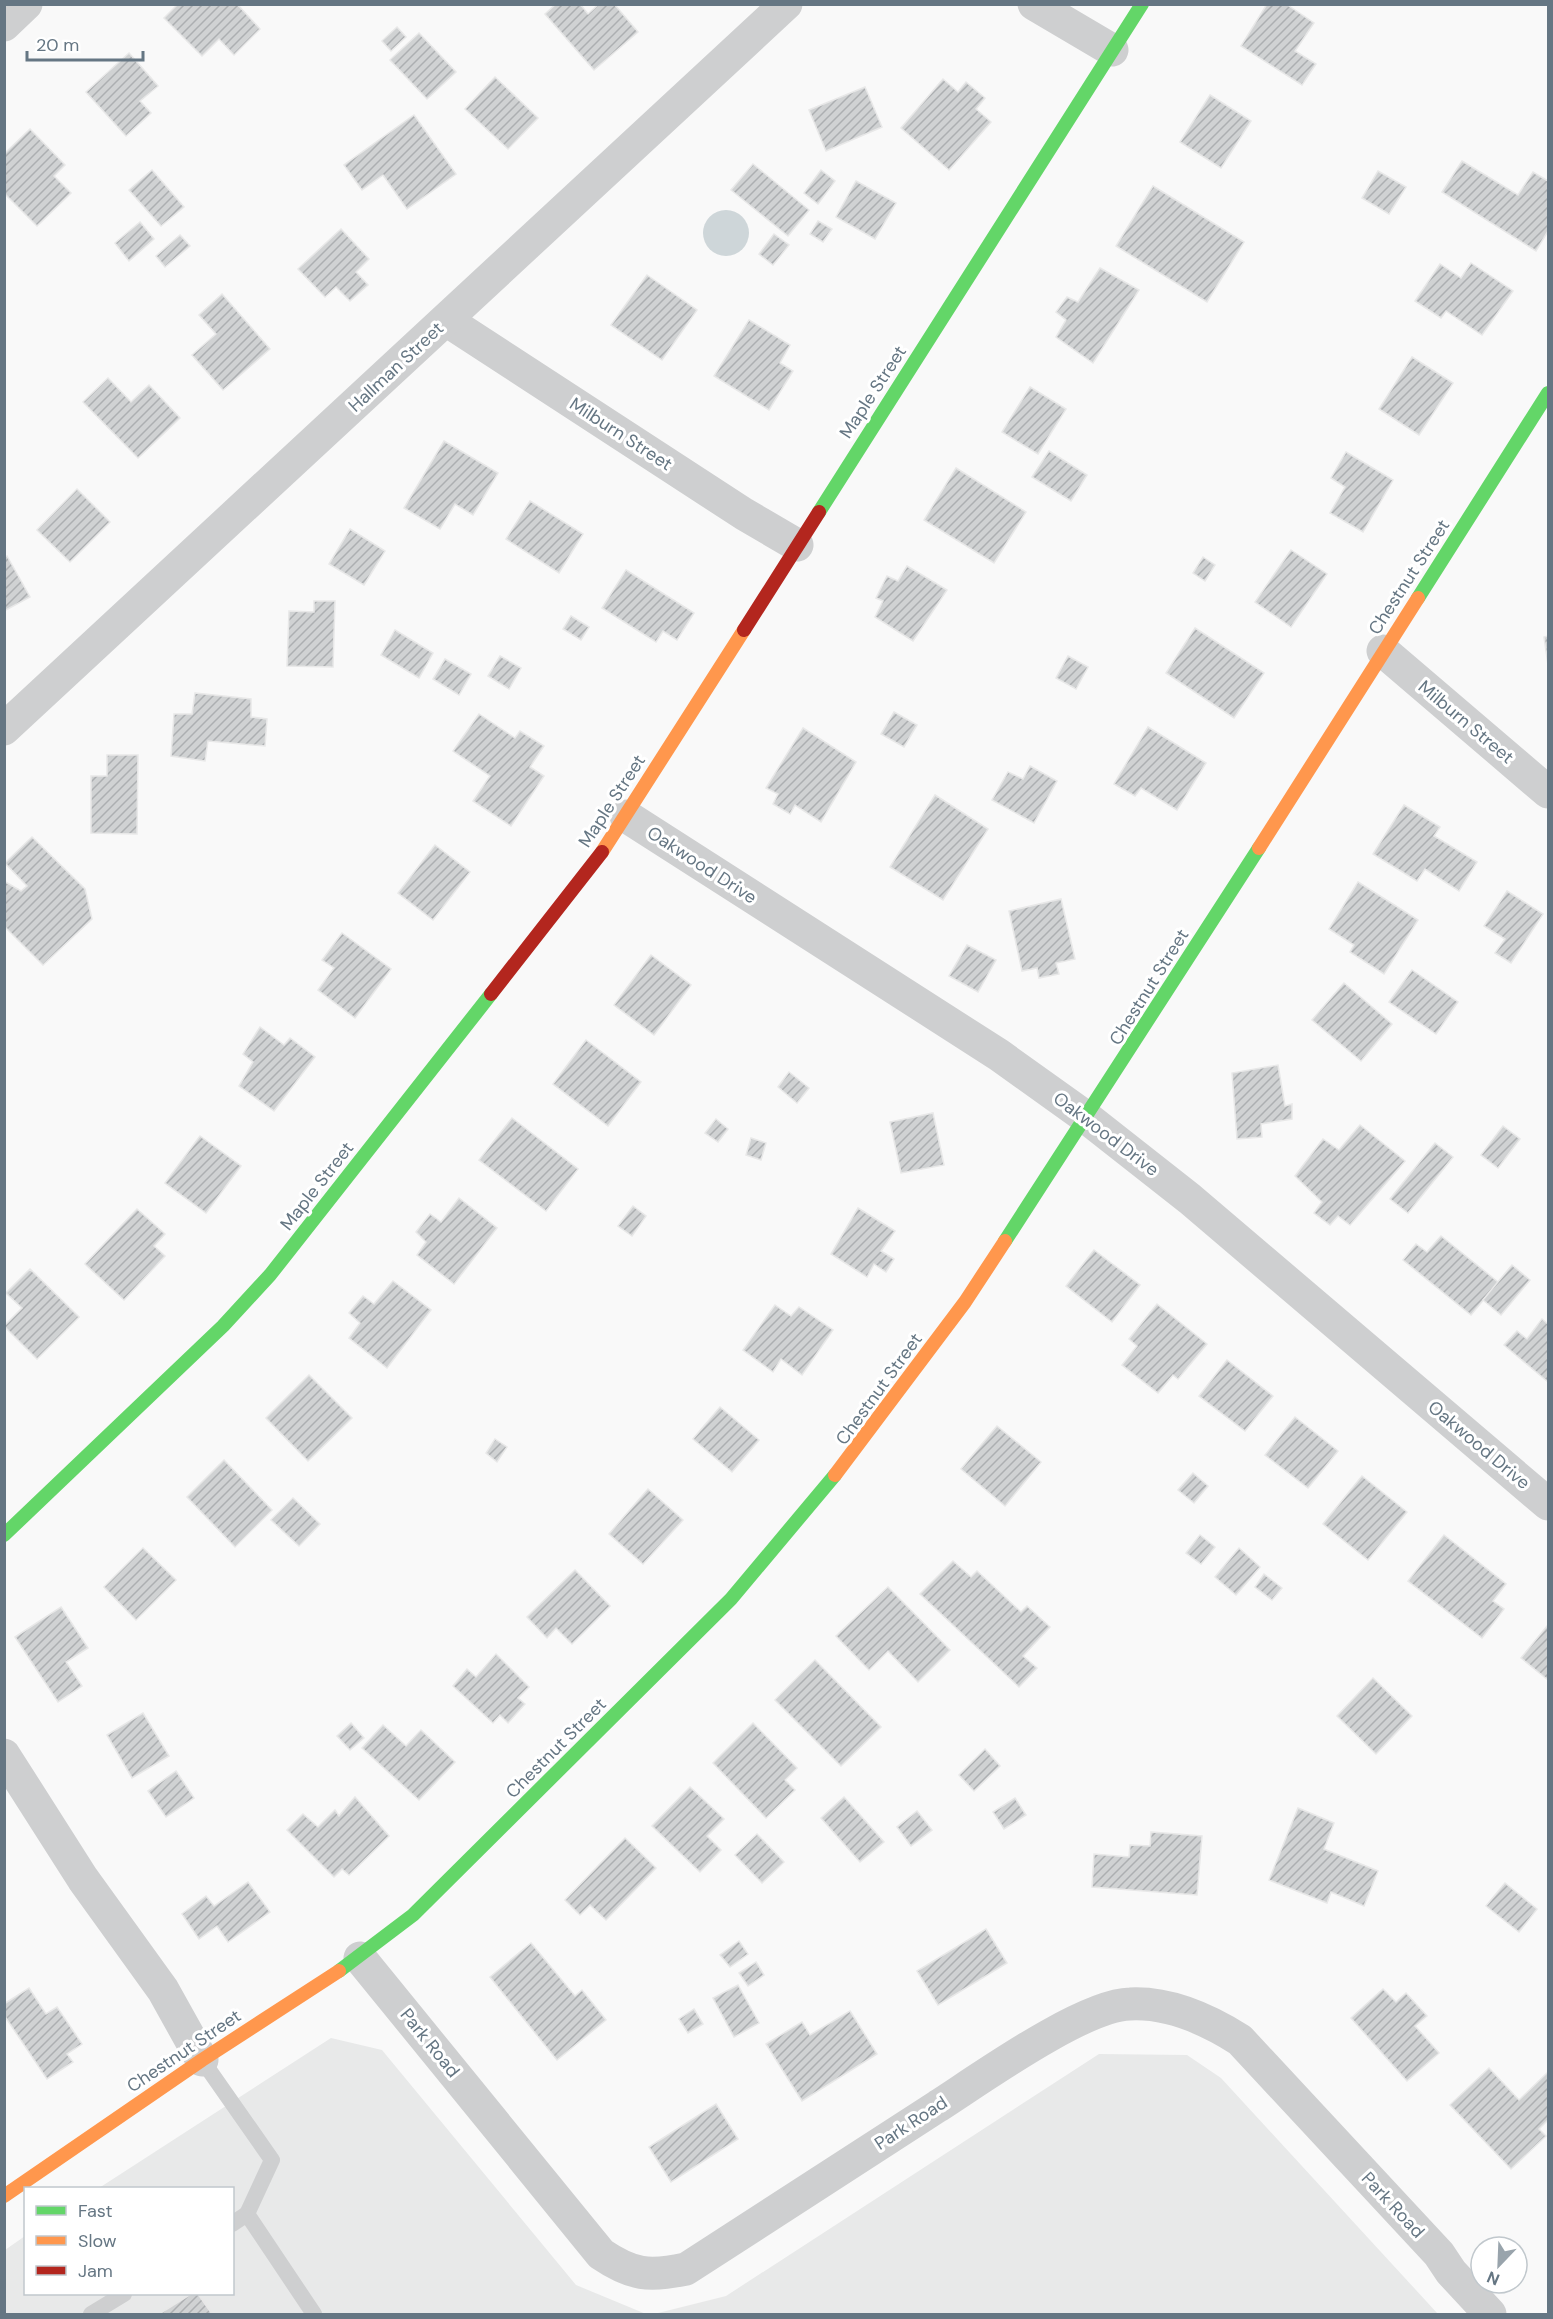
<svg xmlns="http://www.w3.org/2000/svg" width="1553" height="2319" viewBox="0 0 1553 2319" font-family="'DM Sans',sans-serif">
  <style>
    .built { fill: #e8e9e9 }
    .water { fill: #ced6d9 }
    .building { fill: url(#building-hatch); stroke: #e8e8e8; stroke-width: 1.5 }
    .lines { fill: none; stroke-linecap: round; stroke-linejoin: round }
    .lane { stroke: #cecfd0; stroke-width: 16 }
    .street { stroke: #cecfd0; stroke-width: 33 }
    .fast { stroke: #63d668; stroke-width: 14 }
    .slow { stroke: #ff974d; stroke-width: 14 }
    .jam { stroke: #b3261e; stroke-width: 14 }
    .labels { text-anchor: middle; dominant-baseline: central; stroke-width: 6; stroke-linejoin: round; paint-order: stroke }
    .street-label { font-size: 18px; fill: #657683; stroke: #fff }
  </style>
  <defs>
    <pattern id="building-hatch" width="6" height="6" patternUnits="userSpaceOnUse" patternTransform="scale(1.5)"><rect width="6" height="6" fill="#d0d2d3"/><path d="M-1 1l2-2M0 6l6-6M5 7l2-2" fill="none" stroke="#acafb1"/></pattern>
  </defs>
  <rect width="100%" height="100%" fill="#f9f9f9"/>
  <g class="built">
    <polygon points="331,2038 382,2050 576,2285 646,2314 5,2314 5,2250 25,2236 26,2294 232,2294 232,2188 99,2188"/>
    <polygon points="1099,2054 1187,2055 1221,2078 1438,2314 654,2314 726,2296"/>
  </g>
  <circle class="water" cx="726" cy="233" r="23"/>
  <g class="building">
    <polygon points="178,4 237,4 260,29 234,55 219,39 202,56 164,18"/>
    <polygon points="556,4 580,4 588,14 599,4 614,4 638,32 594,70 545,14"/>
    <polygon points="1267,4 1286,4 1314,23 1295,51 1316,64 1302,85 1241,46"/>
    <polygon points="397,27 406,37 391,51 382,41"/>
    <polygon points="419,33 456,72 427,99 390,60"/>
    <polygon points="129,53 158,86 140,101 151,113 126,136 86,92"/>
    <polygon points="495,77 538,118 508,149 465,109"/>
    <polygon points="943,79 958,92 966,82 985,98 976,109 991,122 949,170 901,128"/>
    <polygon points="865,87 882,127 826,151 809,110"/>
    <polygon points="1210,95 1251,121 1221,168 1180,142"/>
    <polygon points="414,115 456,174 407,209 383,175 362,190 344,165"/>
    <polygon points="30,129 65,165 54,176 71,193 37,226 4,193 4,154"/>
    <polygon points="1462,161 1518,195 1533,172 1548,181 1548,231 1536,251 1442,192"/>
    <polygon points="753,164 809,210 788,236 731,190"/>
    <polygon points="152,170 184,207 161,226 129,190"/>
    <polygon points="821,170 835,181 818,204 804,193"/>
    <polygon points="1378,171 1406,187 1389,214 1362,198"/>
    <polygon points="856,181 896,203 875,239 836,217"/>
    <polygon points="1153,186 1244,242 1207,302 1116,246"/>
    <polygon points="818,221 832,229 823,242 810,234"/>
    <polygon points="140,222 154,239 129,261 115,243"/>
    <polygon points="341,229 369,259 356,272 368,285 350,301 336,287 325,297 298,269"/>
    <polygon points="774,234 789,245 773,265 759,254"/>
    <polygon points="180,235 190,246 165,267 156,256"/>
    <polygon points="1471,263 1513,291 1482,335 1446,311 1441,318 1415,301 1440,264 1461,278"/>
    <polygon points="1100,268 1139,290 1093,363 1056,337 1066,320 1056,312 1067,297 1078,302"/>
    <polygon points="647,275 697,310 662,360 611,325"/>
    <polygon points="222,294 270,349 223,390 192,355 216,334 199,315"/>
    <polygon points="749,320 790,345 780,363 793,371 769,410 714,376"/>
    <polygon points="1412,357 1453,383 1419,435 1379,409"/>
    <polygon points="108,378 131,402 149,385 180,418 138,458 83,402"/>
    <polygon points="1030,387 1066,409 1038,454 1002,432"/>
    <polygon points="444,441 498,473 473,515 455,504 440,529 404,508"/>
    <polygon points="1049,451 1087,475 1071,501 1032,477"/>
    <polygon points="1346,452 1393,480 1363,532 1330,513 1345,487 1331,478"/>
    <polygon points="956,468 1026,512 994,563 924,520"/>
    <polygon points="77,489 110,522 70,562 37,530"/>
    <polygon points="530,501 583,534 559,573 506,539"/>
    <polygon points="350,529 385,551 364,585 329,564"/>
    <polygon points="1291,550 1327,574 1291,627 1255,602"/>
    <polygon points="7,556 30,597 4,611 4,558"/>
    <polygon points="1203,557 1215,565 1205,581 1193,573"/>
    <polygon points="907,566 947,590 913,641 875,617 883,601 876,598 887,576 898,581"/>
    <polygon points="626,570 694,613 677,640 663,631 656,642 602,608"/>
    <polygon points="314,601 335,601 333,667 287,666 289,611 314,612"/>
    <polygon points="571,616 589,627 581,640 563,629"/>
    <polygon points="1195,628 1264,673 1234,718 1166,673"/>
    <polygon points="395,630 433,653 419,678 381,655"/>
    <polygon points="1548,636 1548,665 1544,637"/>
    <polygon points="500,656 521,668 509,689 488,676"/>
    <polygon points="1068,656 1088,667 1076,689 1056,678"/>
    <polygon points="445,659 471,674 459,695 433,679"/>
    <polygon points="195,693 251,699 251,717 267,719 265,746 208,741 205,761 171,756 174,714 192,714"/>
    <polygon points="894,712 917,725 904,747 881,734"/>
    <polygon points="479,714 515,738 520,731 544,746 530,767 544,776 511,826 473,801 490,776 453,751"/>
    <polygon points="1148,727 1206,763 1177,810 1141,788 1135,796 1114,784"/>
    <polygon points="803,728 856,762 821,822 795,805 790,814 773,804 778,794 766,788"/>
    <polygon points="107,755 138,755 137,834 91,833 91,776 107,776"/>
    <polygon points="1030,766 1057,781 1034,823 992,800 1008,772 1023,779"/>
    <polygon points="935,795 988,829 943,900 890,867"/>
    <polygon points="1404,805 1440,827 1434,836 1477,862 1459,891 1425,869 1417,881 1373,854"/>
    <polygon points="32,837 85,889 92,919 43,965 4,926 4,881 21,891 27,886 5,863"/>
    <polygon points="435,845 470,872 433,920 398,893"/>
    <polygon points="1358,882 1418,920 1384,974 1350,952 1354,945 1329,929"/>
    <polygon points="1507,891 1543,914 1511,963 1495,953 1505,939 1484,926"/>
    <polygon points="1061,899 1075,959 1056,963 1059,974 1039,978 1037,968 1022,971 1009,911"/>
    <polygon points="342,933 391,969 355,1018 318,990 334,968 322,960"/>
    <polygon points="967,945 996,960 978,992 949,976"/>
    <polygon points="651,955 691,985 654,1035 614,1005"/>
    <polygon points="1412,970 1458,1002 1436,1034 1389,1002"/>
    <polygon points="1344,983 1392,1024 1361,1061 1312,1020"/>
    <polygon points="260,1027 284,1045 290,1038 315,1057 274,1111 239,1086 253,1062 243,1054"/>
    <polygon points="586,1040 641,1082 608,1126 553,1084"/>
    <polygon points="1278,1065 1285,1106 1292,1104 1292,1119 1261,1124 1262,1137 1237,1139 1232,1073"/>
    <polygon points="789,1072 809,1088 797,1103 778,1087"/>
    <polygon points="933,1113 944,1165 901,1173 890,1122"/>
    <polygon points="512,1118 578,1169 546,1211 479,1160"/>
    <polygon points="716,1119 728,1129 718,1142 705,1133"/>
    <polygon points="1360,1125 1405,1161 1350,1225 1338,1216 1330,1225 1314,1213 1322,1202 1295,1176 1323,1139 1339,1150"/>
    <polygon points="1503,1126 1520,1139 1498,1168 1481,1155"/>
    <polygon points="200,1136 241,1166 206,1213 165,1183"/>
    <polygon points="751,1138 766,1143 761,1160 746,1155"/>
    <polygon points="1435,1143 1453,1157 1408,1213 1390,1199"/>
    <polygon points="459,1198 497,1228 454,1284 417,1255 426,1242 416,1232 430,1214 441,1222"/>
    <polygon points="633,1206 646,1216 632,1236 618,1226"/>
    <polygon points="858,1208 895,1231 881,1251 894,1259 886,1272 874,1264 867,1277 831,1254"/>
    <polygon points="137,1209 165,1234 154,1246 165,1256 124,1300 85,1264"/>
    <polygon points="1441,1236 1498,1282 1471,1315 1403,1260 1416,1244 1427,1252"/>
    <polygon points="1094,1250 1140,1285 1112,1322 1066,1286"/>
    <polygon points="1512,1265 1530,1280 1501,1315 1483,1300"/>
    <polygon points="30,1269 79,1317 37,1359 4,1326 22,1308 6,1293"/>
    <polygon points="393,1281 431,1310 387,1368 349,1338 360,1323 349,1313 363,1296 374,1304"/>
    <polygon points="1157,1304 1207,1344 1178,1379 1173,1375 1158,1393 1122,1365 1137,1346 1129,1339"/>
    <polygon points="775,1305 791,1316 799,1307 833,1330 802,1375 781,1359 773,1372 743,1350"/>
    <polygon points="1542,1319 1548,1324 1548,1382 1504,1345 1517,1331 1527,1339"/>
    <polygon points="1227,1360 1273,1396 1245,1431 1199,1396"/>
    <polygon points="309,1375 352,1418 308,1461 266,1418"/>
    <polygon points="720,1407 759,1440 732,1472 693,1439"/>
    <polygon points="1295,1417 1338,1451 1308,1488 1265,1455"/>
    <polygon points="997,1426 1041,1462 1005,1506 961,1469"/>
    <polygon points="495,1439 507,1447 497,1462 486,1453"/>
    <polygon points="224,1460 272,1510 235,1547 187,1497"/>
    <polygon points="1193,1473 1208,1486 1194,1503 1178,1490"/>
    <polygon points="1362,1476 1407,1512 1368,1560 1323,1524"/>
    <polygon points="648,1489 683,1520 643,1564 609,1534"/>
    <polygon points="293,1498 320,1524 299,1546 271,1520"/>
    <polygon points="1200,1535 1215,1547 1201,1564 1186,1553"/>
    <polygon points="1444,1535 1506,1584 1493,1601 1504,1609 1482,1638 1408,1581"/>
    <polygon points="143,1548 176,1580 136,1620 104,1587"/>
    <polygon points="1239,1548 1260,1567 1236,1595 1215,1577"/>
    <polygon points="953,1561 971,1577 977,1571 1021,1612 1027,1606 1050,1627 1023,1656 1037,1668 1019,1687 920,1594"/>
    <polygon points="575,1570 610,1606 572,1644 556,1628 547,1638 527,1617"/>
    <polygon points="1264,1574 1282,1588 1272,1600 1255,1587"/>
    <polygon points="888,1587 950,1650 918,1682 888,1651 869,1670 836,1636"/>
    <polygon points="61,1607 88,1648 66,1662 82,1686 58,1702 15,1637"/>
    <polygon points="1547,1626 1548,1627 1548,1680 1521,1658"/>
    <polygon points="496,1654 529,1687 518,1698 525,1704 508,1723 500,1715 493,1723 453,1686 467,1669 476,1677"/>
    <polygon points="815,1660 881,1727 841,1766 775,1700"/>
    <polygon points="1373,1678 1412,1716 1376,1754 1337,1716"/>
    <polygon points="143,1713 169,1756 132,1778 107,1735"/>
    <polygon points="351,1723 364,1738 350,1750 337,1736"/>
    <polygon points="753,1723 797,1768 785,1780 795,1790 766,1818 713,1763"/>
    <polygon points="383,1725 406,1746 421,1730 455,1762 419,1800 362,1748"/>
    <polygon points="985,1749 1000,1766 974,1791 959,1775"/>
    <polygon points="176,1771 194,1798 166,1817 148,1791"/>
    <polygon points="690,1787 724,1819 707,1836 721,1850 700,1872 652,1826"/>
    <polygon points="355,1797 389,1836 349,1875 342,1869 334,1877 287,1830 303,1814 318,1827 335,1810 339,1816"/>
    <polygon points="844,1797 884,1842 860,1862 821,1818"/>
    <polygon points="1015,1798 1026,1815 1004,1829 993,1812"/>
    <polygon points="1298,1808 1334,1823 1324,1849 1378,1871 1364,1906 1331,1892 1327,1903 1269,1880"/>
    <polygon points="917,1811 932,1830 911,1846 897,1827"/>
    <polygon points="1151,1832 1202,1836 1197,1895 1092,1887 1094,1854 1129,1857 1130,1845 1150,1846"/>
    <polygon points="757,1834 784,1862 762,1883 735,1855"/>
    <polygon points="625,1838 656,1868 606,1920 590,1905 580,1915 565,1900"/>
    <polygon points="248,1882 270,1912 228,1942 217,1926 199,1939 182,1914 206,1896 214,1906"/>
    <polygon points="1505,1883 1537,1909 1519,1932 1486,1906"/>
    <polygon points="986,1929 1007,1963 938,2005 917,1971"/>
    <polygon points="739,1941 748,1954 730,1967 720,1955"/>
    <polygon points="531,1943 575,1996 582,1990 606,2020 557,2060 490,1977"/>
    <polygon points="756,1962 764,1975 748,1986 739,1973"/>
    <polygon points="738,1985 759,2023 734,2037 713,1998"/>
    <polygon points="29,1988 46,2014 57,2007 82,2044 67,2054 73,2062 47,2079 4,2015 4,2004"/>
    <polygon points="1383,1989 1396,2002 1406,1993 1427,2016 1415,2026 1439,2053 1407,2081 1351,2018"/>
    <polygon points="694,2009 703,2024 688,2033 679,2019"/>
    <polygon points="850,2011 877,2054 802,2101 766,2044 802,2022 810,2035"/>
    <polygon points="1489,2068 1519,2100 1548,2072 1548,2120 1539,2129 1546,2136 1511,2169 1450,2105"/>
    <polygon points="716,2104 738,2139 671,2182 649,2147"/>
    <polygon points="191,2294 198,2294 212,2314 159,2314"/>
  </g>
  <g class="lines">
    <g class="lane">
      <polyline points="202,2060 272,2160 247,2214 314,2314"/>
      <polyline points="232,2224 247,2214"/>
      <polyline points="91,2314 124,2294"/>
    </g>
    <g class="street">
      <polyline points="1034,4 1112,50"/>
      <polyline points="4,25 26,4"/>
      <polyline points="446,320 744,514 797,545"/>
      <polyline points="1383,651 1548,792"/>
      <polyline points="4,729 786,4"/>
      <polyline points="626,816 999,1055 1087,1118 1190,1199 1548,1504"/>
      <polyline points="4,1755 83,1879 163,1990 202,2060"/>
      <path d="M 360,1958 L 601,2254 C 632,2275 649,2277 686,2269 C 770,2214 854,2160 938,2106 C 980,2079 1083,2005 1130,2004 C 1170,2002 1207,2019 1240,2040 L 1439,2254 L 1451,2272 L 1490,2314"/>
    </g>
    <g class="fast">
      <polyline points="819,512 1142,4"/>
      <polyline points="1418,598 1548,393"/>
      <polyline points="1005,1241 1259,848"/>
      <polyline points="4,1535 223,1326 270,1275 491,994"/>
      <polyline points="339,1971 413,1915 731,1599 835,1475"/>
    </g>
    <g class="slow">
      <polyline points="1259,848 1418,598"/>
      <polyline points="602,852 744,630"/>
      <polyline points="835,1475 965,1302 1005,1241"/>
      <polyline points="4,2196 202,2060 339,1971"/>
    </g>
    <g class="jam">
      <polyline points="744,630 819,512"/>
      <polyline points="491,994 602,852"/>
    </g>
  </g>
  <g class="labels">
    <g class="street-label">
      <text transform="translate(396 367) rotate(-43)">Hallman Street</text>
      <text transform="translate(873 392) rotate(-57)">Maple Street</text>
      <text transform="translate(621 434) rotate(33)">Milburn Street</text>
      <text transform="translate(1409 577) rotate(-57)">Chestnut Street</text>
      <text transform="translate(1466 722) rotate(40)">Milburn Street</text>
      <text transform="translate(612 801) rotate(-57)">Maple Street</text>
      <text transform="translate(702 865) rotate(33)">Oakwood Drive</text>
      <text transform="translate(1149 987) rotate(-58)">Chestnut Street</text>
      <text transform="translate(1106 1134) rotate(37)">Oakwood Drive</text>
      <text transform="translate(317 1186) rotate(-52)">Maple Street</text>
      <text transform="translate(879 1389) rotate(-54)">Chestnut Street</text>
      <text transform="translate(1479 1445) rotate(40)">Oakwood Drive</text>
      <text transform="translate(556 1748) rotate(-45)">Chestnut Street</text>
      <text transform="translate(430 2043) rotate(51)">Park Road</text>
      <text transform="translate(184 2051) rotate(-34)">Chestnut Street</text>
      <text transform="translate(911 2123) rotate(-33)">Park Road</text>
      <text transform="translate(1393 2205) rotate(47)">Park Road</text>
    </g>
  </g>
  <rect width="1553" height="2319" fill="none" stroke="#657683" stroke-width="12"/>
  <rect x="24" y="2187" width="210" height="108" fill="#ffffff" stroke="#c1c8cd" stroke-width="1.5"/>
  <rect x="36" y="2206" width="30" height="9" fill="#63d668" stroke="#c1c8cd" stroke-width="1.5"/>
  <text x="78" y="2217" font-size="18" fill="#657683">Fast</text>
  <rect x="36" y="2236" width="30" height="9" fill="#ff974d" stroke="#c1c8cd" stroke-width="1.5"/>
  <text x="78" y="2247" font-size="18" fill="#657683">Slow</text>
  <rect x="36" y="2266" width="30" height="9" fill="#b3261e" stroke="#c1c8cd" stroke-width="1.5"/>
  <text x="78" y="2277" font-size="18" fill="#657683">Jam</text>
  <g transform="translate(1499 2265) rotate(203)"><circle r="28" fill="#ffffff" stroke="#c1c8cd" stroke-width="1.5"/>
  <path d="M0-4.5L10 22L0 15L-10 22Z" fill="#99a4ac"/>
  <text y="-9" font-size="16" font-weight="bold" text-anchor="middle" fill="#657683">N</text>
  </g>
  <path d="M27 51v9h116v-9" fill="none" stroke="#657683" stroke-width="3"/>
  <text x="36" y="51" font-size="18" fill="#657683" stroke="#ffffff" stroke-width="4.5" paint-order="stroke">20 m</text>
</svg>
